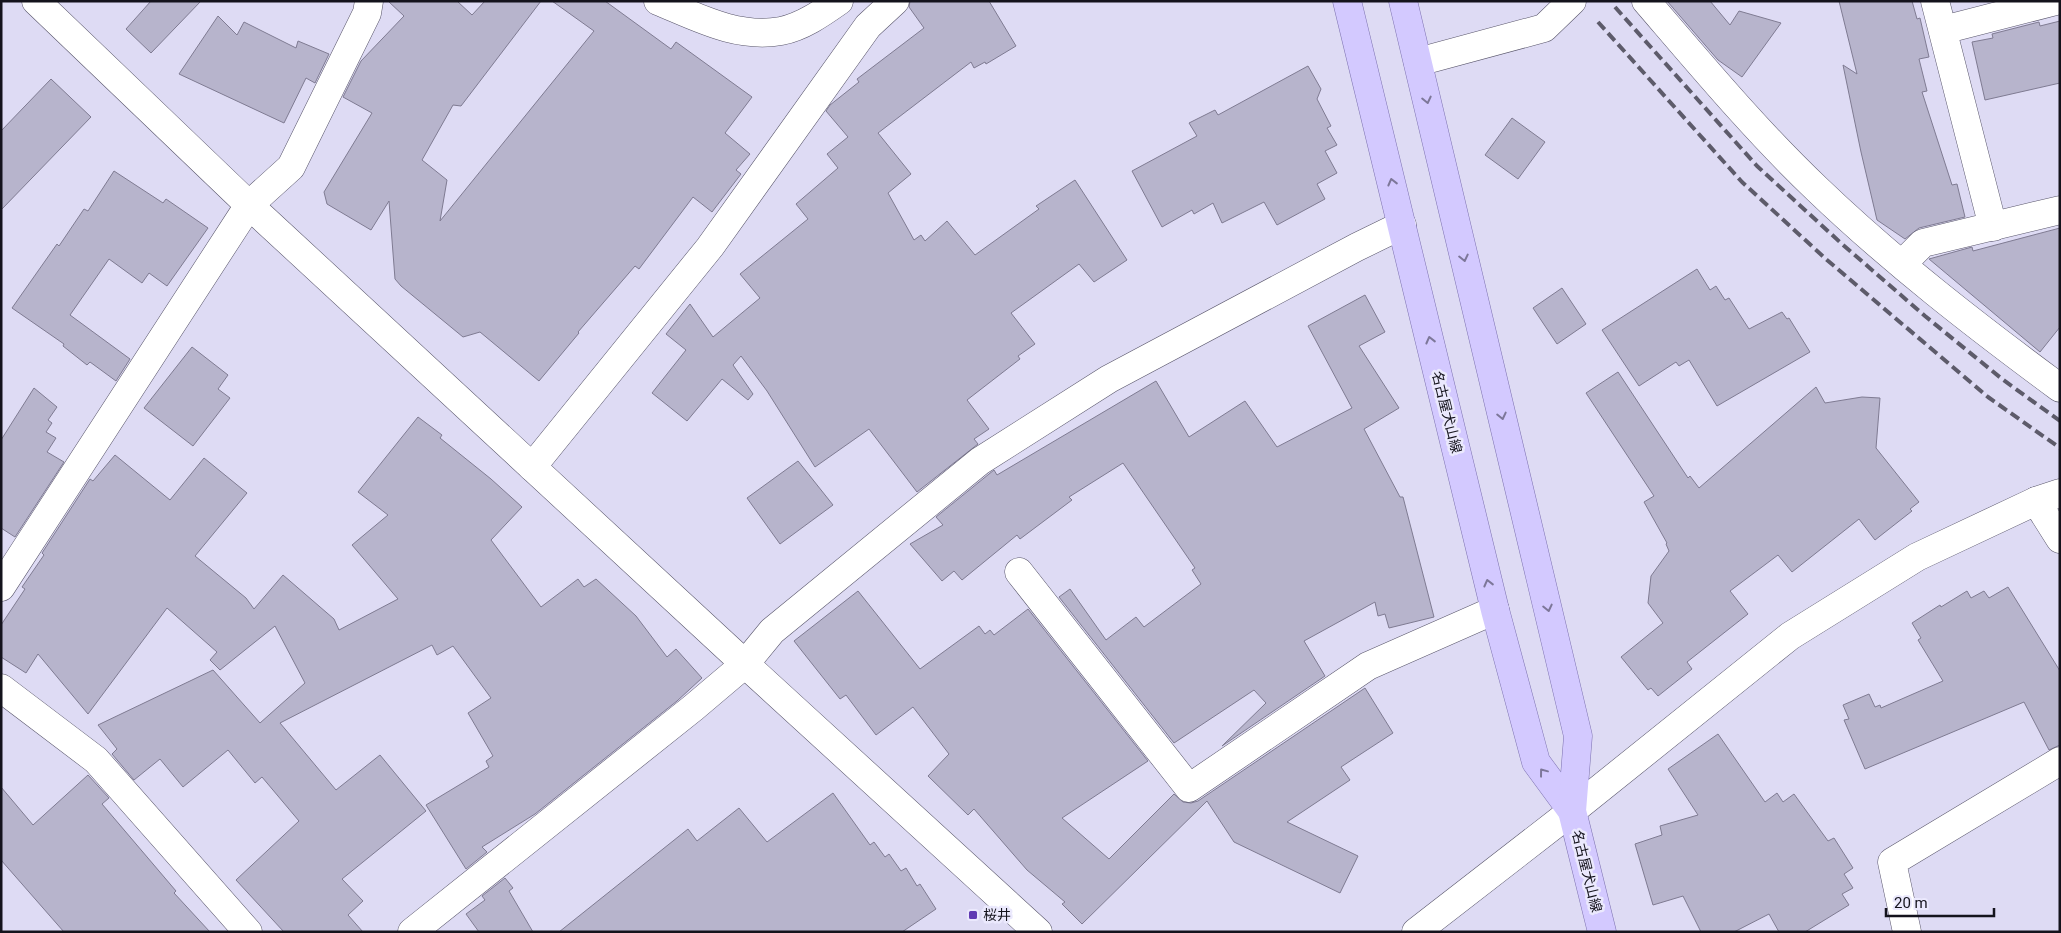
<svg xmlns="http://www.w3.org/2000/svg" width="2061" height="933" viewBox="0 0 2061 933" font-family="Roboto,'Noto Sans JP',sans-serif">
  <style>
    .building { fill: #b7b4cc; stroke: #7f7b92 }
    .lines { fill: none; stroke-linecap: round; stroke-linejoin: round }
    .minor-casing { stroke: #58556a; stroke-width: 29 }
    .major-casing { stroke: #7d72b0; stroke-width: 29 }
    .minor { stroke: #fff; stroke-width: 28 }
    .major { stroke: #d3c9ff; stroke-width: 28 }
    .rail { stroke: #5d5b6a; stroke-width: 4; stroke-dasharray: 10 5; stroke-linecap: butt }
    .oneway { stroke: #7d7799 }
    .poi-dot { fill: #603bb3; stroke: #ebe9fd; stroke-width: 2 }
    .labels { text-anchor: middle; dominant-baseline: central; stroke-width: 5; stroke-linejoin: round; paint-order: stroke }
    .street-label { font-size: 14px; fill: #14131c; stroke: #ebe9fd }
    .poi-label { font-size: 14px; fill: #14131c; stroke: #ebe9fd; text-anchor: start }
  </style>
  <rect width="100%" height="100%" fill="#dedbf4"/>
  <g class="building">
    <polygon points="151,1 201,1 151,53 126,29"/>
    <polygon points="388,1 457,1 472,15 485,1 541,1 461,106 453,105 422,160 447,180 440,221 594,31 552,1 605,1 671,49 676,42 752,97 725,133 750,154 736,170 741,174 712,212 693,197 639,269 635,266 578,332 579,333 539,381 480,332 463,337 401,286 395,279 389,201 371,230 327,204 324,192 372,113 343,97 361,61 404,16"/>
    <polygon points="910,1 989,1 1016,46 986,64 985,62 974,68 971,62 878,133 911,174 888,193 914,240 921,235 925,241 947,221 975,255 1039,209 1036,206 1075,180 1127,260 1094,282 1079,264 1011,313 1035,344 1018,356 1020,359 967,400 989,429 974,439 978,444 917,492 869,429 815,467 767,391 741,356 733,365 753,394 748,400 722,379 687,421 652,393 686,350 666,334 690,304 713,337 760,298 740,274 808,219 796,204 838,168 827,154 848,137 826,111 830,105 859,82 857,79 924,28 909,7"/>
    <polygon points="1667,1 1710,1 1730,25 1739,11 1781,23 1742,77 1718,60"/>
    <polygon points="1839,1 1912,1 1917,19 1920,18 1929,57 1919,59 1927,91 1922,92 1952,185 1957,184 1965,217 1919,228 1905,239 1877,220 1861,152 1843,65 1857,74"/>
    <polygon points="218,16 237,35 244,22 296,48 298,41 329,54 315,83 306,78 284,123 179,74"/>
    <polygon points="2060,21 2060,83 1985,100 1972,42 1993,38 1992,34 2039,22 2040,26"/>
    <polygon points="1308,66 1321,89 1317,99 1331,126 1327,128 1337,145 1325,151 1337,173 1317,184 1325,199 1277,225 1264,202 1222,223 1213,203 1194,214 1192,210 1162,227 1132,171 1197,136 1189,123 1215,110 1218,115"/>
    <polygon points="51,79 91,117 1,210 1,131"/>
    <polygon points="1512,118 1545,142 1518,179 1485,155"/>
    <polygon points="114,171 163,203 166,199 208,228 167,286 149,273 142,283 109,259 70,315 130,359 116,381 90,362 87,365 63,346 64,344 12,308 57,244 59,246 84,209 88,211"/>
    <polygon points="2060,228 2060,327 2040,352 1929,259 1972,247 1973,251"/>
    <polygon points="1697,269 1710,290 1716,286 1725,300 1729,298 1749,329 1782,312 1787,319 1789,318 1810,352 1717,406 1689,360 1679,366 1676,362 1639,386 1602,330"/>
    <polygon points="1562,288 1586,324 1557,344 1533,308"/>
    <polygon points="1365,295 1385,332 1359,346 1399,408 1364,429 1400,497 1403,497 1434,617 1389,628 1385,614 1378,616 1375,602 1304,641 1325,676 1222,746 1266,703 1254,690 1174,743 1059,597 1070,589 1106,640 1136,617 1144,627 1201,584 1192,570 1195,568 1123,463 1069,497 1072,500 1020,539 1017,535 962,580 954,571 942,581 910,544 943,525 936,517 989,474 994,470 997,475 1156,381 1189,437 1245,401 1277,447 1352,408 1308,326"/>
    <polygon points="192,347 228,375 218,389 230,398 193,446 144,408"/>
    <polygon points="1618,372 1688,478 1690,476 1699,488 1816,387 1825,403 1862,397 1880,398 1876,448 1919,502 1910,509 1912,511 1875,540 1859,519 1792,572 1778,555 1730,591 1748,614 1687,662 1692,669 1658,696 1651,688 1648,690 1621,657 1663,623 1648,603 1651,576 1669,551 1666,544 1667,543 1644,502 1654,496 1586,393"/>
    <polygon points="34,388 57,407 48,420 52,423 46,432 56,438 47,452 64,462 15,537 1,528 1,440"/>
    <polygon points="418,417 442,435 440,438 491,479 522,507 491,540 541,607 578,579 584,587 596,579 636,616 667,657 676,649 702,678 677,701 535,814 482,847 487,852 466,869 426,805 489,767 486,761 493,756 468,713 491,698 453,646 437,655 432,645 280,723 336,790 380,755 426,811 342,879 363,901 348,915 363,932 284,932 236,880 299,821 262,777 255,783 228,750 183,787 160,759 134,780 112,754 117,749 98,725 213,670 260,723 305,683 275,626 220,670 210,660 217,652 167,608 88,714 38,654 26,673 1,657 1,625 25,589 22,587 44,555 42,553 90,479 93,481 115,455 170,500 204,458 247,493 195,556 246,598 254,609 283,575 334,619 339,630 398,599 352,545 388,515 358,492"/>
    <polygon points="798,461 833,505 780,544 747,498"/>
    <polygon points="2008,587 2060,671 2060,745 2049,750 2024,702 1865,769 1844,720 1849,719 1843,705 1869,694 1875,707 1880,705 1881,708 1943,681 1918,640 1921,638 1912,623 1940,605 1941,607 1967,591 1971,598 1984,591 1989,598"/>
    <polygon points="858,591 920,669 979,626 985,634 990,630 994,635 1028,609 1148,761 1062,818 1109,859 1174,794 1183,802 1191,803 1198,801 1365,688 1393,733 1341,767 1350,780 1287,822 1358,856 1340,893 1234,842 1207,801 1082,924 1062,904 1065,902 1027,870 974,809 968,815 928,776 949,754 913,707 876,735 846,695 840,699 794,641"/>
    <polygon points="1718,734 1765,802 1777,793 1783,802 1794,794 1828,841 1834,838 1853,868 1844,874 1853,888 1842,894 1849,905 1805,932 1779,932 1769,914 1734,932 1701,932 1683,896 1653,905 1635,844 1662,835 1660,826 1698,815 1668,769"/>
    <polygon points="88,775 109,798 102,804 176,891 174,893 210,932 64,932 1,860 1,787 33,825"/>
    <polygon points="833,793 870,845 874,842 885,857 889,854 901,871 906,868 917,886 920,884 936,909 902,932 559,932 688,829 697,841 739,808 767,842"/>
    <polygon points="505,878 513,888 509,891 533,932 479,932 466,914 485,900 482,896"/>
  </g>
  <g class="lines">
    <g class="minor-casing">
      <g id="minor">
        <polyline points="36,1 249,205 745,664 1038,932"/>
        <path d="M 658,1 C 697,17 737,39 781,31 C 802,27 822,13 839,1"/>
        <path d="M 1646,1 C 1701,65 1756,131 1817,189 C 1892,261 1976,326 2060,388"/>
        <polyline points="1935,1 1993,227"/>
        <polyline points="1943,30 2056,1"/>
        <polyline points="1418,62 1544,28 1572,1"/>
        <polyline points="1902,264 1923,243 2060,210"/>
        <polyline points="532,467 710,247 868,26 895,1"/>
        <polyline points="2036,501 2060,539"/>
        <polyline points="1019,572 1189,788 1368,666 1495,610"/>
        <polyline points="1,587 249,205 291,167 367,13 369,1"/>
        <polyline points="1,688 96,760 248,932"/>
        <polyline points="412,932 693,708 745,664 772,631 980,461 1109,379 1357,247 1402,225"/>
        <polyline points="1416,932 1572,811 1790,636 1917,557 2036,501 2060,493"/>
        <polyline points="1907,932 1892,862 2060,761"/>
      </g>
    </g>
    <g class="major-casing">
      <g id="major">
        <polyline points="1347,1 1495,610 1536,762 1572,811"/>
        <polyline points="1403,1 1578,736 1572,811 1602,932"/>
      </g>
    </g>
    <use href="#minor" class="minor"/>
    <use href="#major" class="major"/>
    <g class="rail">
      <polyline points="1615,7 1757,166 1842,244 1925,316 2002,379 2060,421"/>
      <polyline points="1598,22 1742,182 1827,260 1988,397 2060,448"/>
    </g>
  </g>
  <defs><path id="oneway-chevron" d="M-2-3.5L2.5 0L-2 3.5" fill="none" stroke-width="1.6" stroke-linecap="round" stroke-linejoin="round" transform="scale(1.25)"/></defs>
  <g class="oneway">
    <use href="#oneway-chevron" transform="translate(1427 100) rotate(77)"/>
    <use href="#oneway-chevron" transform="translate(1392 182) rotate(-104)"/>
    <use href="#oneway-chevron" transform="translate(1464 258) rotate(77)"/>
    <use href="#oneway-chevron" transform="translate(1430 340) rotate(-104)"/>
    <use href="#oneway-chevron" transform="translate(1502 416) rotate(77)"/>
    <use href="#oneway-chevron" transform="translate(1488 583) rotate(-104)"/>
    <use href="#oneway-chevron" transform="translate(1548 608) rotate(77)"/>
    <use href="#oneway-chevron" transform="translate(1543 772) rotate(-127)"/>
  </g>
  <rect class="poi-dot" x="968" y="910" width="10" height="10" rx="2.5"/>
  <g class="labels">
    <g class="street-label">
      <text transform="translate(1447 412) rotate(76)">名古屋犬山線</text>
      <text transform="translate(1587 871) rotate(76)">名古屋犬山線</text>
    </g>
    <g class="poi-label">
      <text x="983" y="915">桜井</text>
    </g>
  </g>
  <rect width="2061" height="933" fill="none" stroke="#14131c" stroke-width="5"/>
  <path d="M1886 908v8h108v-8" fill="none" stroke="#14131c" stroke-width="2.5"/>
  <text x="1894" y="908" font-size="15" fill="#14131c" stroke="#ebe9fd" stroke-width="4" paint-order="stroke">20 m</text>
</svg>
